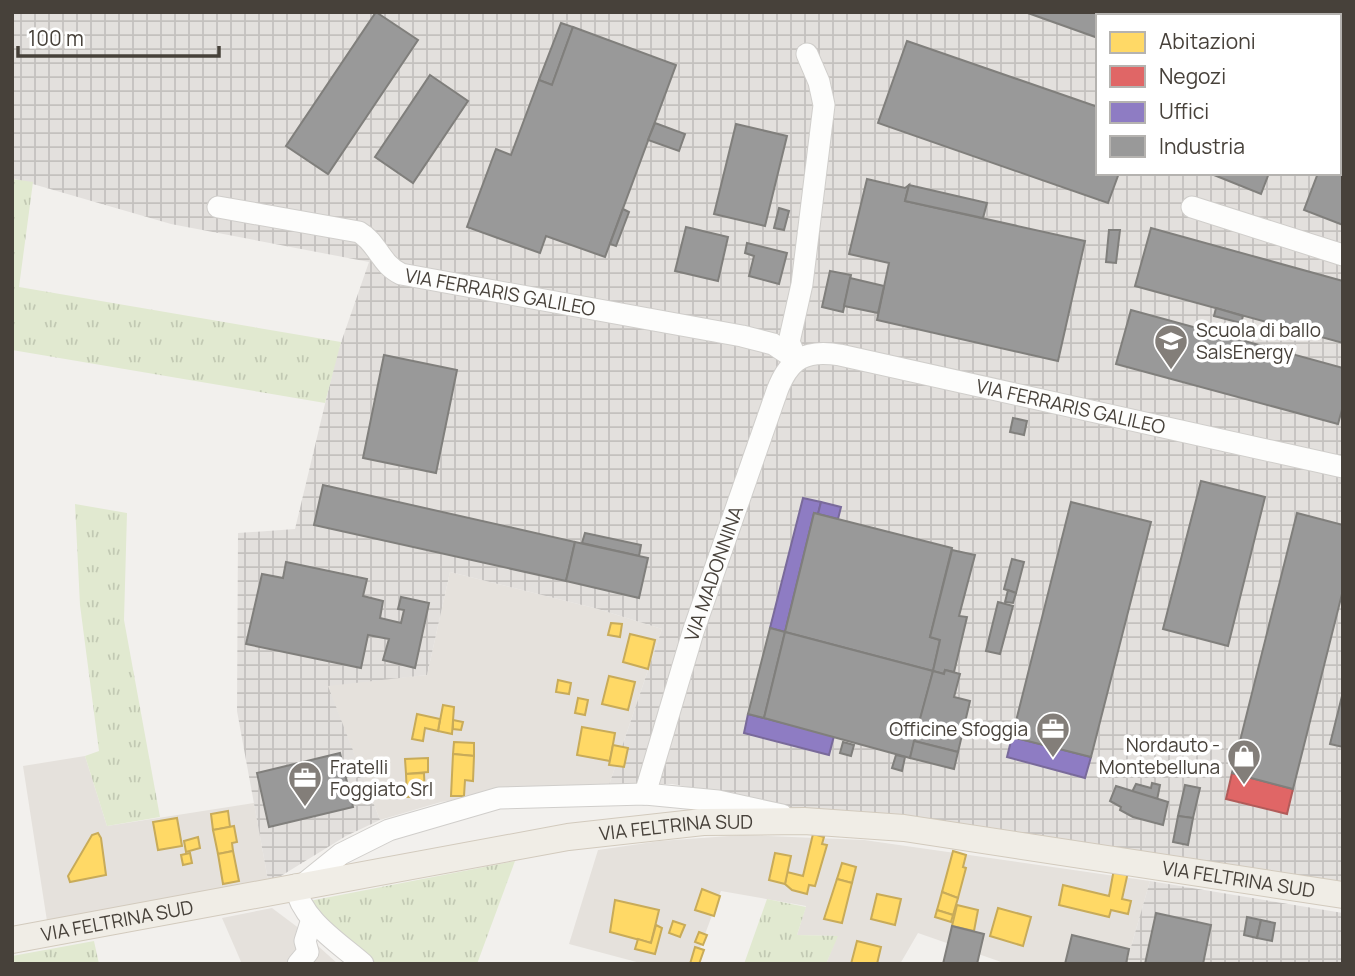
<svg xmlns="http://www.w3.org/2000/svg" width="1355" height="976" viewBox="0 0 1355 976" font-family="Manrope,sans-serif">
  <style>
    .residential { fill: #e5e1dc }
    .industrial { fill: url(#industrial-grid); fill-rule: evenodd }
    .grass { fill: url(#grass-tufts) }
    .homes { fill: #ffd966; stroke: #c8ab59; stroke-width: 2 }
    .shops { fill: #e06666; stroke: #b25b59; stroke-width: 2 }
    .offices { fill: #8e7cc3; stroke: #796a9a; stroke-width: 2 }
    .industry { fill: #999; stroke: #807f7c; stroke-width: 2 }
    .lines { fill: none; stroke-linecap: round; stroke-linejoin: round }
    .minor-casing { stroke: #d0cecb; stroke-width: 23 }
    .major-casing { stroke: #d2cabd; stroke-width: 28 }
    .minor { stroke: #fdfdfc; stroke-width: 21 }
    .major { stroke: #f0ede6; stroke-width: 26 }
    .labels { text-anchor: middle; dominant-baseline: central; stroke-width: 7; stroke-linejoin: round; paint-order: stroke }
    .street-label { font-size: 19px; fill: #47413a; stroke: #fff }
    .poi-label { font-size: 19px; fill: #47413a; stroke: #fff; text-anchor: start }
  </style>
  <defs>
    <pattern id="industrial-grid" width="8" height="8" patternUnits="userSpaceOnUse" patternTransform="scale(1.75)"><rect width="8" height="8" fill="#e3e0dd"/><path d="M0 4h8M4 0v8" fill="none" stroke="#c4c1be"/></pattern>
    <pattern id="grass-tufts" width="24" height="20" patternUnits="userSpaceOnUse" patternTransform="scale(1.75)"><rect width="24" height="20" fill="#e1e9d0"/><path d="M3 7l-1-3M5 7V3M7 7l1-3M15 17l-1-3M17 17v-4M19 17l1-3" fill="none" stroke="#c2c9b3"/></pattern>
  </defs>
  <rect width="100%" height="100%" fill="#f2f0ed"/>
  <g class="residential">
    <polygon points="450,572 598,609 662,629 609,785 532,788 441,802 380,820 327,685 427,675"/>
    <polygon points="85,756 107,826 254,803 268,880 47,921 23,766"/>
    <polygon points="743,835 864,840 1150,881 1126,964 1007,964 918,933 900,964 826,964 837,936 797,935 806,906 721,891 694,964 644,964 569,944 598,850 660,841"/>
    <polygon points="272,908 296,926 338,964 242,964 222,918"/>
  </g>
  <g class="industrial">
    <path d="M 12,12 L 1343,12 L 1343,885 L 993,828 L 867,812 L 777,807 L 757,800 L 672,784 L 609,785 L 662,629 L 598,609 L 450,572 L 427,675 L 328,686 L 380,820 L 346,836 L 276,879 L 268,880 L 237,711 L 238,533 L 295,529 L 337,354 L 369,262 L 171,224 L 12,178 ZM 1098,16 L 1339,16 L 1339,173 L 1098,173 Z"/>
    <polygon points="1150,881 1343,913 1343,964 1126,964"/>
  </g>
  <g class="grass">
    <polygon points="12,179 33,182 19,287 341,342 325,403 12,350"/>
    <polygon points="75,504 127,513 124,620 160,817 107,826 85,756 99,751 80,605"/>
    <polygon points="515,861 477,964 368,964 299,903"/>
    <polygon points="767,899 806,907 797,935 838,936 826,964 744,964"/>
    <polygon points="94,941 99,964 12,964 12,956"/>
  </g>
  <g class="homes">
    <polygon points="611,623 622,624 620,637 608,635"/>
    <polygon points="630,634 655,640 648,669 623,662"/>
    <polygon points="609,676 635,682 628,710 602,704"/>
    <polygon points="558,680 571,683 569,694 556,692"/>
    <polygon points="578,698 588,700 585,715 575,713"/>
    <polygon points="443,705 454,707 452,734 438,731"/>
    <polygon points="417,714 440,719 438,731 425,728 423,741 412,739"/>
    <polygon points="453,720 463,722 461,730 453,729"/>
    <polygon points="582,727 615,733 610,761 577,755"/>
    <polygon points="454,742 474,743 474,756 453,754"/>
    <polygon points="613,745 628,748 624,767 609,765"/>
    <polygon points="453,754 474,756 473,781 465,780 464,796 451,796"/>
    <polygon points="428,758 428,772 406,774 405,759"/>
    <polygon points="424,773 425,796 407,797 406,774"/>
    <polygon points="228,811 230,827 213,830 211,814"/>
    <polygon points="177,818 182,846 158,850 153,822"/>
    <polygon points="234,826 237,842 232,843 233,851 218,854 213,830"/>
    <polygon points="98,833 101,838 106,875 70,882 68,876 92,835"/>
    <polygon points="813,834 824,837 822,844 827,845 815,886 809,885 807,894 792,890 785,884 787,872 803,876"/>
    <polygon points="198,837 200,848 186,852 184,841"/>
    <polygon points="233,851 239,881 223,884 218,854"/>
    <polygon points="953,851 966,855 963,867 966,868 958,898 942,892"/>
    <polygon points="190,853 192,863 183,865 181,855"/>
    <polygon points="775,853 791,856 785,884 769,880"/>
    <polygon points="842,863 856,867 852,883 837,879"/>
    <polygon points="1114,869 1128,872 1122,899 1131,901 1128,914 1111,910 1109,917 1059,905 1063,885 1109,896"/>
    <polygon points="837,879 852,883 842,923 824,919"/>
    <polygon points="702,889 720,896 714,916 695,910"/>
    <polygon points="942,892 958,898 953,915 937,910"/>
    <polygon points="877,894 901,899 895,925 871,919"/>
    <polygon points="615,900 659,910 651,943 610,932"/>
    <polygon points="957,905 978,910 974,931 952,926"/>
    <polygon points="998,908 1031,917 1023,946 990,936"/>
    <polygon points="937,910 953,915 951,922 935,917"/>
    <polygon points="673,921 685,925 680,937 669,933"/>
    <polygon points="656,925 662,928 655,954 635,949 638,939 651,943"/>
    <polygon points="699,932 707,935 703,945 695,942"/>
    <polygon points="857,941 881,947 877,964 851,964"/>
    <polygon points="695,947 704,950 699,964 690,964"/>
  </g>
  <polygon class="shops" points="1232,773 1293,789 1287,814 1226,799"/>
  <g class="offices">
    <polygon points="803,498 821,502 818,514 814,513 785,632 770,628"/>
    <polygon points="821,502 841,507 838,519 818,514"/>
    <polygon points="748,714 834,736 829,755 744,733"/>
    <polygon points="1012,737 1091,757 1085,778 1007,757"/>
  </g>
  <g class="industry">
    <polygon points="376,12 418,40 328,174 286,146"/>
    <polygon points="1025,12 1157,12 1156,16 1098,16 1098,38"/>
    <polygon points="1183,12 1286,12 1295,16 1181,16"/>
    <polygon points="561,23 573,27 552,85 539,80"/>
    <polygon points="573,27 676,65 605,257 546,236 540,253 467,227 496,149 511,155 539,80 552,85"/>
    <polygon points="1339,33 1343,34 1343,118 1339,116"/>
    <polygon points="907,41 1098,107 1098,173 1119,173 1108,203 878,123"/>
    <polygon points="430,75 468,101 413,183 375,157"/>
    <polygon points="655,123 685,134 679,151 648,140"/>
    <polygon points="736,124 787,136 765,226 714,214"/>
    <polygon points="1339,138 1343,140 1343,225 1304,210 1318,173 1339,173"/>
    <polygon points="1209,173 1269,173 1261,194"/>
    <polygon points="867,179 905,188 909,185 905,201 1085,241 1058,361 877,320 889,263 849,254"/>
    <polygon points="909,185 987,203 983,218 905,201"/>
    <polygon points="779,208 789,211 784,230 774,228"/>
    <polygon points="623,209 629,212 616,246 610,244"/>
    <polygon points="686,227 728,237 718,281 675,271"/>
    <polygon points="1151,228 1343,281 1343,343 1135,286"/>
    <polygon points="1109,230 1120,230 1116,263 1106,262"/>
    <polygon points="747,243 787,253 779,284 749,276 754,256 745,253"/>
    <polygon points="830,271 851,275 843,312 822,307"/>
    <polygon points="850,278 884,286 878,313 844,306"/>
    <polygon points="1216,308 1243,316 1241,323 1214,316"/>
    <polygon points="1131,310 1343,368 1343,406 1338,424 1116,364"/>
    <polygon points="384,355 457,370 436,473 363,458"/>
    <polygon points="1013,418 1027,421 1024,435 1010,432"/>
    <polygon points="1201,481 1265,497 1228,646 1163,629"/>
    <polygon points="323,485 575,542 566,581 314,525"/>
    <polygon points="1071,502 1151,522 1091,757 1012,737"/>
    <polygon points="814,513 952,548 930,637 940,640 933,671 785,632"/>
    <polygon points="1297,513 1343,525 1343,590 1293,789 1232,773"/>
    <polygon points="585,533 641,545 639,556 582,543"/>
    <polygon points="575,542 648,558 639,598 566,581"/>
    <polygon points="952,550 975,555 959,616 967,617 954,672 945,670 944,674 933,671 940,640 930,637"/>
    <polygon points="1012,559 1024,562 1016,593 1004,589"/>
    <polygon points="286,562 367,579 363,596 383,601 380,618 401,623 404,610 398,609 401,597 429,603 415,668 383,660 389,639 368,635 361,668 246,644 262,574 283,578"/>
    <polygon points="1008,590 1016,593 1013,603 1005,602"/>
    <polygon points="998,602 1013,606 1000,654 986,651"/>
    <polygon points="770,628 785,632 764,718 748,714"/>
    <polygon points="785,632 933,671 910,758 764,718"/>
    <polygon points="945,670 960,674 954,697 970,701 958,752 914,741 933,671 944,674"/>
    <polygon points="1343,692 1343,747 1330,744"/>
    <polygon points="914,741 958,752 954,769 910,758"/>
    <polygon points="843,742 854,745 851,756 840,753"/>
    <polygon points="340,753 353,807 269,827 257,773"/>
    <polygon points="896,755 905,757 902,771 892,768"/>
    <polygon points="1152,783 1160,785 1157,800 1132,792 1136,784 1151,788"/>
    <polygon points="1185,785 1200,788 1193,818 1178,816"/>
    <polygon points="1116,786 1168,802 1163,825 1133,817 1120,810 1121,807 1110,801"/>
    <polygon points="1178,816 1193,818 1188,845 1173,842"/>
    <polygon points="1156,913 1211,925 1203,964 1145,964"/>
    <polygon points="1247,917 1261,920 1257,938 1244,935"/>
    <polygon points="1261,920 1275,923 1272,941 1257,938"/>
    <polygon points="952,926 984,934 977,964 943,964"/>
    <polygon points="1072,935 1129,949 1126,964 1065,964"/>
  </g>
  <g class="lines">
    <g class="minor-casing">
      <g id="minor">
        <path id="s1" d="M 218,207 L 359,232 C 378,243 380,264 401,274 L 742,336 L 773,344 L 797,360"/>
        <polyline points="1192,207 1343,255"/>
        <polyline points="797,360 789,342 802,284 824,105 819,82 807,54"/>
        <path id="s2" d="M 645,794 L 693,632 L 777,391 C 789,359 805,349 840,355 L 1343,467"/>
        <polyline points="305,883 341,854 389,830 499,798 645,794 718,801 782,815"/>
        <path d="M 295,885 C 301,920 338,942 363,964"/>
        <polyline points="298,964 308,952 305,941 312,919"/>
      </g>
    </g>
    <g class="major-casing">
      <g id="major">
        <path id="s3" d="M 12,940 L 568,837 L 703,822 L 804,821 L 904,828 L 1343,895"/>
      </g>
    </g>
    <use href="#minor" class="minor"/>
    <use href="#major" class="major"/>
  </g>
  <defs>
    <g id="school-pin" transform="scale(1.75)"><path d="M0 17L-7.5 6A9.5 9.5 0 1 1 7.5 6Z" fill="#837e79" stroke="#fff"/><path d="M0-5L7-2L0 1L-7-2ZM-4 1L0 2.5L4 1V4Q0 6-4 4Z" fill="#fff"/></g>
    <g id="office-pin" transform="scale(1.75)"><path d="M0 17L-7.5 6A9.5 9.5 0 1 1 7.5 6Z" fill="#837e79" stroke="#fff"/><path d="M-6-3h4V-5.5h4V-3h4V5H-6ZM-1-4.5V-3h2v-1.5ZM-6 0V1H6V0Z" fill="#fff"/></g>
    <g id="shop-pin" transform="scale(1.75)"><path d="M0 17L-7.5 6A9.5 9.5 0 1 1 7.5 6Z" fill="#837e79" stroke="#fff"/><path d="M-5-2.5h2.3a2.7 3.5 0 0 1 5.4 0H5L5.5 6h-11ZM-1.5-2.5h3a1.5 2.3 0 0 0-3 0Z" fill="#fff"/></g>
  </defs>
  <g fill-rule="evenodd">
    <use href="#school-pin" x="1171" y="341"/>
    <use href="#office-pin" x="1053" y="729"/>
    <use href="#shop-pin" x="1244" y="756"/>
    <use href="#office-pin" x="305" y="778"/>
  </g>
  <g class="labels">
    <g class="street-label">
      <text stroke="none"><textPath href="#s1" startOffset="304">VIA FERRARIS GALILEO</textPath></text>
      <text stroke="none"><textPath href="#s2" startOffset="742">VIA FERRARIS GALILEO</textPath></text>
      <text stroke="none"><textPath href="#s2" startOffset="231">VIA MADONNINA</textPath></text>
      <text stroke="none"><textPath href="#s3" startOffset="674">VIA FELTRINA SUD</textPath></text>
      <text stroke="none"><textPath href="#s3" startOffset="1241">VIA FELTRINA SUD</textPath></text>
      <text stroke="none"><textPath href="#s3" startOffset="107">VIA FELTRINA SUD</textPath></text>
    </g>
    <g class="poi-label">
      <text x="1196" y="330">Scuola di ballo<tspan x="1196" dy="22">SalsEnergy</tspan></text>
      <text x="1028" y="729" text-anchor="end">Officine Sfoggia</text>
      <text x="1220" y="745" text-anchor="end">Nordauto -<tspan x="1220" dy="22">Montebelluna</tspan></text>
      <text x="330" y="767">Fratelli<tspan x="330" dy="22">Foggiato Srl</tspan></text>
    </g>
  </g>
  <rect width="1355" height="976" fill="none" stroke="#47413a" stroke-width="28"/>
  <rect x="1096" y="14" width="245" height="161" fill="#ffffff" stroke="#b5b3b0" stroke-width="2"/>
  <rect x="1110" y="32" width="35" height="21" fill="#ffd966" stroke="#b5b3b0" stroke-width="2"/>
  <text x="1159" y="49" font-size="21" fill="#47413a">Abitazioni</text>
  <rect x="1110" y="66" width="35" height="21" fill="#e06666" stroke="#b5b3b0" stroke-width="2"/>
  <text x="1159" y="84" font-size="21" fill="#47413a">Negozi</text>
  <rect x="1110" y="102" width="35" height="21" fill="#8e7cc3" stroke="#b5b3b0" stroke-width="2"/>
  <text x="1159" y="119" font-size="21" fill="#47413a">Uffici</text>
  <rect x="1110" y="136" width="35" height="21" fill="#999999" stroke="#b5b3b0" stroke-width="2"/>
  <text x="1159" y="154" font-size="21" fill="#47413a">Industria</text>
  <path d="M18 46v10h201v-10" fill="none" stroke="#47413a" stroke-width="3.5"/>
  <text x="28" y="46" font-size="21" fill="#47413a" stroke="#ffffff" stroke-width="5" paint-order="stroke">100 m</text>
</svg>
